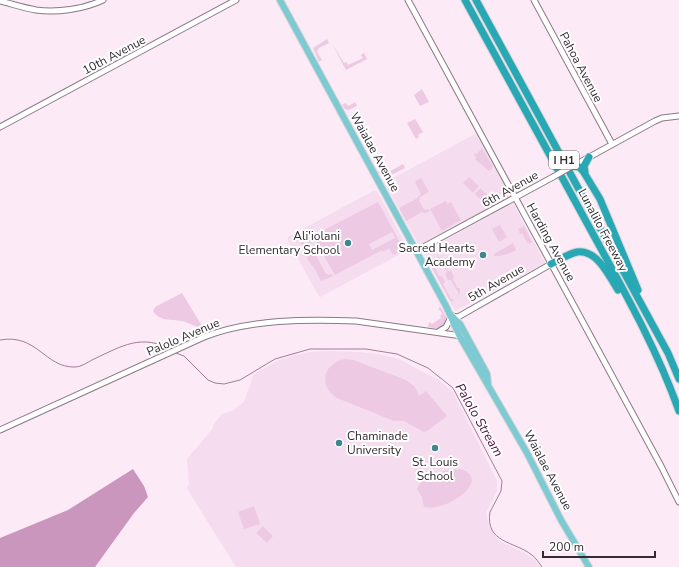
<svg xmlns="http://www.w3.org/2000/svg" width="679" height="567" viewBox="0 0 679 567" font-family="'Nunito Sans',sans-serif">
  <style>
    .built { fill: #f5dcee }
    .green { fill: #edc9e3; fill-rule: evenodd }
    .forest { fill: #cb96bd }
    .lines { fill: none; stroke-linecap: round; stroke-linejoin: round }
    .stream { stroke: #a47c99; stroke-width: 1 }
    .tertiary-casing { stroke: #8a7a85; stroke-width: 7 }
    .primary-casing { stroke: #d6d5d6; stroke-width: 8 }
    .motorway-casing { stroke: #d6d5d6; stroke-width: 9 }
    .tertiary { stroke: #fff; stroke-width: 5 }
    .primary { stroke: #7ecad2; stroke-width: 6 }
    .motorway { stroke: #28a7b4; stroke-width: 7 }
    .tertiary-bridge-casing { stroke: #8a7a85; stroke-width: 7; stroke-linecap: butt }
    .tertiary-bridge { stroke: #fff; stroke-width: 5 }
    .poi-dot { fill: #3f868e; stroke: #fff; stroke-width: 1.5 }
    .labels { text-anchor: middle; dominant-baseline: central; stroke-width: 4; stroke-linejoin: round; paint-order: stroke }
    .shield { fill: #fff; stroke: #706b6e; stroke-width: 1 }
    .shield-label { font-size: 11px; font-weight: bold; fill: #322b30 }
    .street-label { font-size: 12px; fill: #322b30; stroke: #fff }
    .poi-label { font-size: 12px; fill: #322b30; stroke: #fff; text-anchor: end }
    .water-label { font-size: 13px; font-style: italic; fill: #4a0b3f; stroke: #fff }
  </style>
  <rect width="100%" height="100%" fill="#fceaf7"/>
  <g class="built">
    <polygon points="475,134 479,136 510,193 510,197 419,245 386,185 386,182"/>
    <polygon points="373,191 377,191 378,193 407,247 408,250 320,297 318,295 288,240 288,237"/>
    <polygon points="513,203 545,263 455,311 424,252"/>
    <polygon points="328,351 357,352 378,354 399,359 440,381 453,392 497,481 497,491 486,513 489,526 496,537 501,542 527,554 535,560 540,567 236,567 186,487 189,485 187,459 213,428 213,425 222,414 232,411 244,402 254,374 279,360 295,355 311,352"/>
  </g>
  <g class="green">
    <polygon points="327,39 329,43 319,48 317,52 322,60 319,62 313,48"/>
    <polygon points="331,42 344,63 346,62 348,65 363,58 361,55 364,53 367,59 346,70"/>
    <polygon points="422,89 429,102 420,106 414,95"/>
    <polygon points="355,102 357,106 349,110 345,109 342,105 345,103 349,106"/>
    <polygon points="415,119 423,132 418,135 419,137 416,139 407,123"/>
    <polygon points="482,148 493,167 489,171 475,159 477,158 474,155 475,153 477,154"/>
    <polygon points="403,164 405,168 389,176 383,176 378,172 381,170 389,172"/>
    <polygon points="469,177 479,186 473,193 463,183"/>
    <polygon points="421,178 429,192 420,197 419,200 423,208 425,210 428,209 430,211 425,213 422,212 406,221 399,208 416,199 421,194 415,182"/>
    <polygon points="480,188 491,198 485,204 475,194"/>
    <polygon points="446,201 447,204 451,202 461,220 442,231 430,209"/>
    <path d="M 378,202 L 404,250 L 393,255 L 389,248 L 383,252 L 382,250 L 335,275 L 314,238 L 325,232 L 324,230 ZM 392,232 L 395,238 L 372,250 L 369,244 Z"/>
    <polygon points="500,225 507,237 499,242 492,229"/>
    <polygon points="524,226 532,242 528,244 522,233 520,234 518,229"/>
    <polygon points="313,239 314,241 311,243 312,245 311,246 326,274 328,274 329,275 332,274 333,276 321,281 313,266 312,266 307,258 308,257 300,241 301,240 304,244"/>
    <path d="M 513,243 L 516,250 C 511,253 501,257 494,256 L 494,254 Z"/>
    <polygon points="438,257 444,258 443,261 448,271 451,271 454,277 453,279 457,288 460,288 460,293 458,297 457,296 459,294 451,280 448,280 445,274 447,272 439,258 437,258"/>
    <polygon points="432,259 433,260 432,262 439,276 442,276 445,282 443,284 451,299 454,299 452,302 450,301 429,263 430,260"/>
    <path d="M 182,293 L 204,329 C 196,327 189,323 182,321 C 171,319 160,322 153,311 L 155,307 Z"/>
    <polygon points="440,306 447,319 446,324 440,329 428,327 429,322 432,324 441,318 440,316 442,314 440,310 438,310"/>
    <path d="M 346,359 L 353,360 L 406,380 L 415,387 L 419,396 L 426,391 L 447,416 L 427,431 L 424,432 L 404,421 L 394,421 L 337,398 C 318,386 323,362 346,359 Z"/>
    <path d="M 460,469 C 493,478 449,512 424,507 L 422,497 L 417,489 C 423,474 445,470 460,469 Z"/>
    <polygon points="254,506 260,524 244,529 238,512"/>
    <polygon points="263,526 273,536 267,543 256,533"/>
  </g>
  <polygon class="forest" points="133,469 144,486 148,497 134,513 95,567 0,567 0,538 68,510"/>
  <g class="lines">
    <g class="stream">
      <path d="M 0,340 C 37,333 45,368 75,367 C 81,367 88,362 94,359 C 122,346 142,333 172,350"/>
      <path d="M 176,353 L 184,356 L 208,380 L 215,383 L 224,384 L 240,380 L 275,359 L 310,349 L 366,349 L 397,354 L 428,368 L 453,388 L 502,481 L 501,491 L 490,512 C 485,543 514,541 532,555 C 536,558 539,563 542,567"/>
    </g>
    <g class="tertiary-casing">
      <g id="tertiary">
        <polyline points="408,0 661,466 679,502"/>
        <polyline points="534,0 612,144"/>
        <path d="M 0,1 C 12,4 24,8 36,10 C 57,13 84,9 103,0"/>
        <polyline points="0,127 236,0"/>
        <polyline points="573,166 655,121 662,118 679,116"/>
        <polyline points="416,251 553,177"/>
        <polyline points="452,316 458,317 551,264"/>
        <polyline points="438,332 446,327 451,317"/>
        <path d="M 0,430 L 204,337 C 248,319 309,319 356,321 L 462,336"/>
      </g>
    </g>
    <g class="primary-casing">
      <g id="primary">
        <polyline points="280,0 446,306 459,335 527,453 561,520 589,567"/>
        <polyline points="451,315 460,324 487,374 488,383"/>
      </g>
    </g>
    <g class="motorway-casing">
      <g id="motorway">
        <path d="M 465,0 C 506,74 546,149 587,223 C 620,284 656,346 679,411"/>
        <polyline points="476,0 651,322 668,353 679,379"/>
        <polyline points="572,166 579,167 583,171 600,199 638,290"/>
        <polyline points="585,172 584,166 589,157"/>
        <path d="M 551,264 C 559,260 568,254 577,252 C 597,249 609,276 618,290"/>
      </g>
    </g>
    <use href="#tertiary" class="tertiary"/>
    <use href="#primary" class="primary"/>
    <use href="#motorway" class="motorway"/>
    <g class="tertiary-bridge-casing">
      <polyline id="tertiary-bridge" points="553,177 572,166"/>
    </g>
    <use href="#tertiary-bridge" class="tertiary-bridge"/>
  </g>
  <g class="poi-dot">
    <circle cx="348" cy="243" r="4"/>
    <circle cx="483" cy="255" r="4"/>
    <circle cx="339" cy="443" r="4"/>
    <circle cx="435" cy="448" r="4"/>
  </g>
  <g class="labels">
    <rect class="shield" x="549" y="151" width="30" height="18" rx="3"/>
    <g class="shield-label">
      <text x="564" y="160">I H1</text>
    </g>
    <g class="street-label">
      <text transform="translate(114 55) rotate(-28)">10th Avenue</text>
      <text transform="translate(581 67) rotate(62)">Pahoa Avenue</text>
      <text transform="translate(375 152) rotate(61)">Waialae Avenue</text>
      <text transform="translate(510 189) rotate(-29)">6th Avenue</text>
      <text transform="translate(603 230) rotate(62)">Lunalilo Freeway</text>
      <text transform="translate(551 242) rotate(61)">Harding Avenue</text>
      <text transform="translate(496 283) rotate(-30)">5th Avenue</text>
      <text transform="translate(183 337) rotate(-23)">Palolo Avenue</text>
      <text transform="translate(548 470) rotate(62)">Waialae Avenue</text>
    </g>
    <g class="poi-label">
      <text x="340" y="236">Ali'iolani<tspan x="340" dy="14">Elementary School</tspan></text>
      <text x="475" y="248">Sacred Hearts<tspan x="475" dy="14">Academy</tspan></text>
      <text x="347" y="436" text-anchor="start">Chaminade<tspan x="347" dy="14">University</tspan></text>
      <text x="435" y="462" text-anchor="middle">St. Louis<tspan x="435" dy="14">School</tspan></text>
    </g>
    <g class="water-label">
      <text transform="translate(479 420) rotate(60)">Palolo Stream</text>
    </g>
  </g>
  <path d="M543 551v6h112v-6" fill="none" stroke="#322b30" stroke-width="2"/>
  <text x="549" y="551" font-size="12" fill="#322b30" stroke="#ffffff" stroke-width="3" paint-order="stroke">200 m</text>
</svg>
